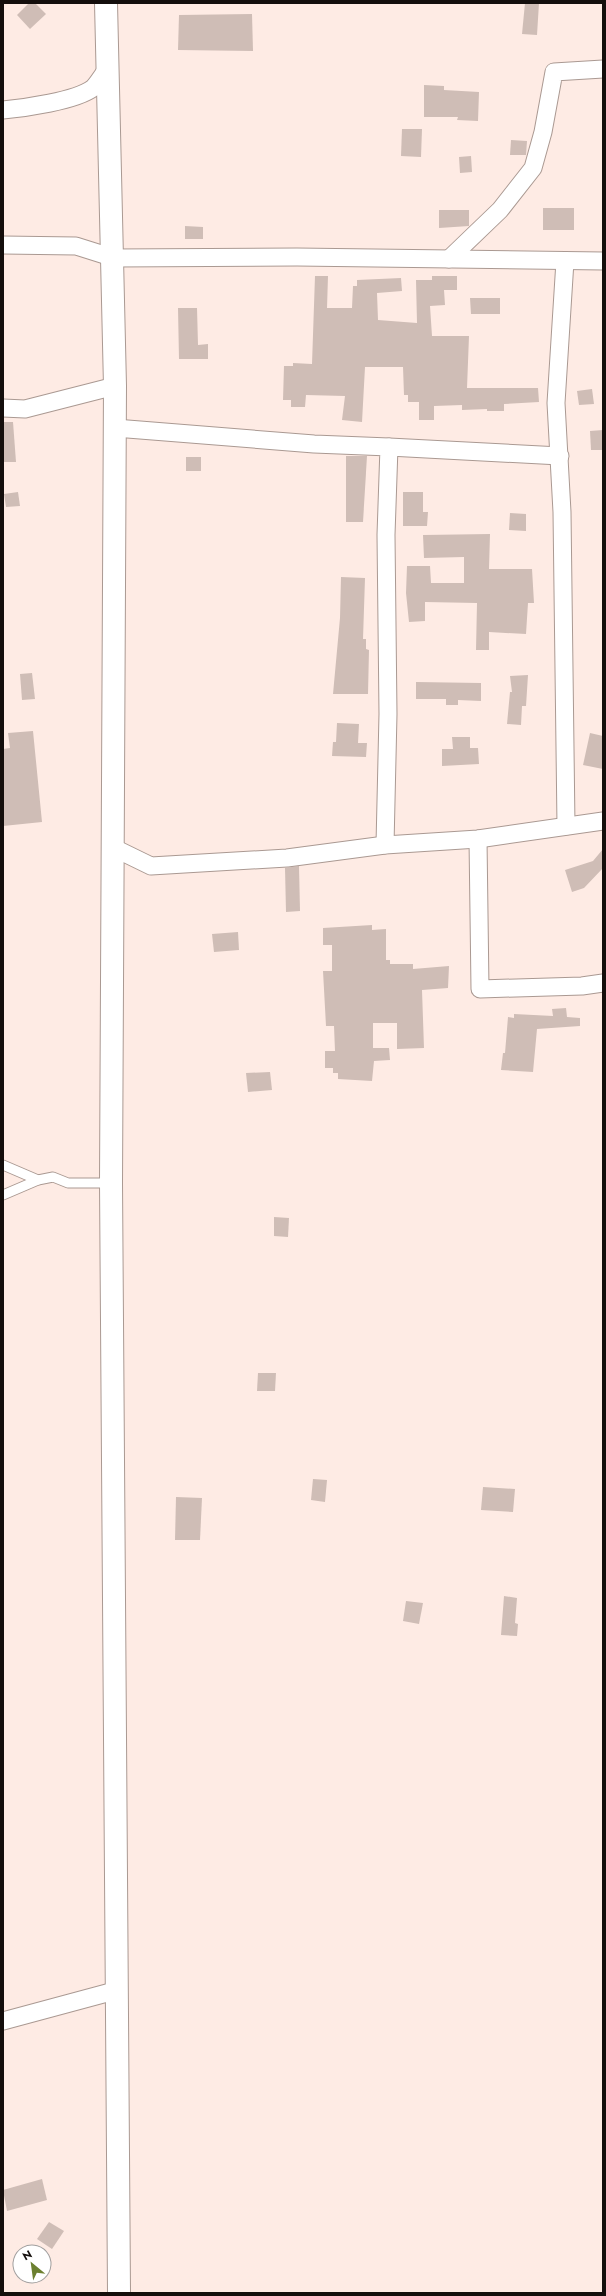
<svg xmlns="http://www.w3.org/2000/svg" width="606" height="2296" viewBox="0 0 606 2296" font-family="Jost,sans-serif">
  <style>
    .building { fill: #cfbdb6 }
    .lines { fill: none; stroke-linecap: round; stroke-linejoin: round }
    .lane-casing { stroke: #aa9992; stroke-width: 11 }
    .street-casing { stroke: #aa9992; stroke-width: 19 }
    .highway-casing { stroke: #aa9992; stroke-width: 24 }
    .lane { stroke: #fff; stroke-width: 9 }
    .street { stroke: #fff; stroke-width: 17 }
    .highway { stroke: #fff; stroke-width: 22 }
  </style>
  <rect width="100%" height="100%" fill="#feebe4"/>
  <g class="building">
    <polygon points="29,3 35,3 46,14 30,29 17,15"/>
    <polygon points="525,3 539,3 537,35 522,34"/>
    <polygon points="252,14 253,51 178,50 179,15"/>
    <polygon points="424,85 444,86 444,90 479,92 478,121 457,120 458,117 424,117"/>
    <polygon points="402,129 422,129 421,157 401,156"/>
    <polygon points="511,140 527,141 526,155 510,155"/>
    <polygon points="471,156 472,172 460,173 459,157"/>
    <rect x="543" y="208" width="31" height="22"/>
    <polygon points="439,210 469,210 469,226 439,228"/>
    <polygon points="185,226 203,227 203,239 185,239"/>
    <polygon points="315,276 328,276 327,308 352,308 353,286 357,286 357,280 401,278 402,291 377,293 378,320 417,323 416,280 432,280 432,276 457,276 457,290 444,290 445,305 430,306 432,336 469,336 467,388 538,388 539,402 504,404 504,411 487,411 487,409 462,410 462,405 434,406 434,420 419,420 419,402 408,402 408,395 404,395 403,367 365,367 362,422 342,420 345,396 306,395 305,407 291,407 291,400 283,400 284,366 293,366 293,363 312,364"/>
    <polygon points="470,298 500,298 500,314 471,314"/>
    <polygon points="178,308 197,308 198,345 208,344 208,359 179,359"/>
    <polygon points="592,389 594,404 579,405 577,391"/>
    <polygon points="3,422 13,422 16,462 3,462"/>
    <polygon points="603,430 603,450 591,450 590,431"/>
    <polygon points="346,456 367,456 363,522 346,522"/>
    <rect x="186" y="457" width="15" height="14"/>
    <polygon points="18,492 20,506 6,507 4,494"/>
    <polygon points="403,492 423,492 423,512 428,512 427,526 403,526"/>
    <polygon points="510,513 526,514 526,531 509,530"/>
    <polygon points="490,534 489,569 532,569 534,603 528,603 526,634 489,632 489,650 476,650 477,603 425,602 425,621 409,622 406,593 407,566 430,566 431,583 464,583 464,557 424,558 423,535"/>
    <polygon points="341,577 365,578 363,639 366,639 366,649 369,650 368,694 333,694 340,618"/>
    <polygon points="32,673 35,699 22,700 20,674"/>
    <polygon points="528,675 526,706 522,706 521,725 507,724 510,692 512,692 510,676"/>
    <polygon points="416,682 481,683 481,701 458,700 458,705 446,705 446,699 416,699"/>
    <polygon points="337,723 359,724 358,743 367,743 366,757 332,756 333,742 336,742"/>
    <polygon points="33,731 42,822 3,826 3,749 10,748 8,733"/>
    <polygon points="590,733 603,736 603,769 583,765"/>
    <polygon points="452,737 470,737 470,748 478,748 479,764 442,766 442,749 453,749"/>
    <polygon points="603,849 603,868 584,888 572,892 565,870 593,861"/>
    <polygon points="299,866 300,911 286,912 285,868"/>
    <polygon points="372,925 372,930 386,929 386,960 390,960 390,964 413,964 413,969 449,966 448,988 422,990 424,1048 397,1049 397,1023 373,1023 373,1048 389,1048 390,1060 374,1061 372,1081 338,1079 338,1073 333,1073 333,1068 325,1068 325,1051 335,1051 334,1026 326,1026 323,971 332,971 332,945 323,945 323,928"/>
    <polygon points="238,932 239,950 214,952 212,934"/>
    <polygon points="566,1008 567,1017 580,1018 580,1026 537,1029 533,1072 501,1070 503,1053 505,1053 508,1017 514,1018 514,1014 553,1016 552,1009"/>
    <polygon points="270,1072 272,1090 248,1092 246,1073"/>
    <polygon points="274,1217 289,1218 288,1237 274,1236"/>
    <polygon points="258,1373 276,1373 275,1391 257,1391"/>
    <polygon points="313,1479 327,1480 325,1502 311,1500"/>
    <polygon points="483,1487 515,1489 513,1512 481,1510"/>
    <polygon points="176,1497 202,1498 200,1540 175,1540"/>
    <polygon points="504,1596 517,1598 515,1623 518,1624 517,1636 501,1635"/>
    <polygon points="406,1601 423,1603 419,1624 403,1621"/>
    <polygon points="42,2179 47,2200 7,2211 3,2190"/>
    <polygon points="49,2222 64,2231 52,2249 37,2239"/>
  </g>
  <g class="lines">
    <g class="lane-casing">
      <g id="lane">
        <polyline points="3,1165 38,1180"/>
        <polyline points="3,1195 38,1180 53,1177 68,1183 111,1183"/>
      </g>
    </g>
    <g class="street-casing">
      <g id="street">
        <path d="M 3,110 C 24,108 76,101 93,88 C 98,83 103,74 108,68"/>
        <polyline points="3,245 76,246 114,258 297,257 603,261"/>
        <polyline points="449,259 500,210 533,168 543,132 554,72 603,69"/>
        <polyline points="565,261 556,403 562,512 566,826"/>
        <polyline points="3,408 25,409 115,386"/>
        <polyline points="115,428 314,444 389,447 386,535 388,714 385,845"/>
        <polyline points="389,447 560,456"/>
        <polyline points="478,839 480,989 582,986 603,983"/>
        <polyline points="112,847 151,866 287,858 385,845 478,839 603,821"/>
        <polyline points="3,2021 118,1990"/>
      </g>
    </g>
    <g class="highway-casing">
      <polyline id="highway" points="106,3 115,386 111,1183 119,2293"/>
    </g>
    <use href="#lane" class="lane"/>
    <use href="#street" class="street"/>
    <use href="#highway" class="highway"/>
  </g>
  <rect width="606" height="2296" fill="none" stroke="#140e0c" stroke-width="8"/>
  <g transform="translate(32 2264) rotate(331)"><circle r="19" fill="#ffffff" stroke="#a19f9e"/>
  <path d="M0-3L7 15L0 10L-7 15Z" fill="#6c8030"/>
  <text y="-6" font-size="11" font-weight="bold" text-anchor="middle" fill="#140e0c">N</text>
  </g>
</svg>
